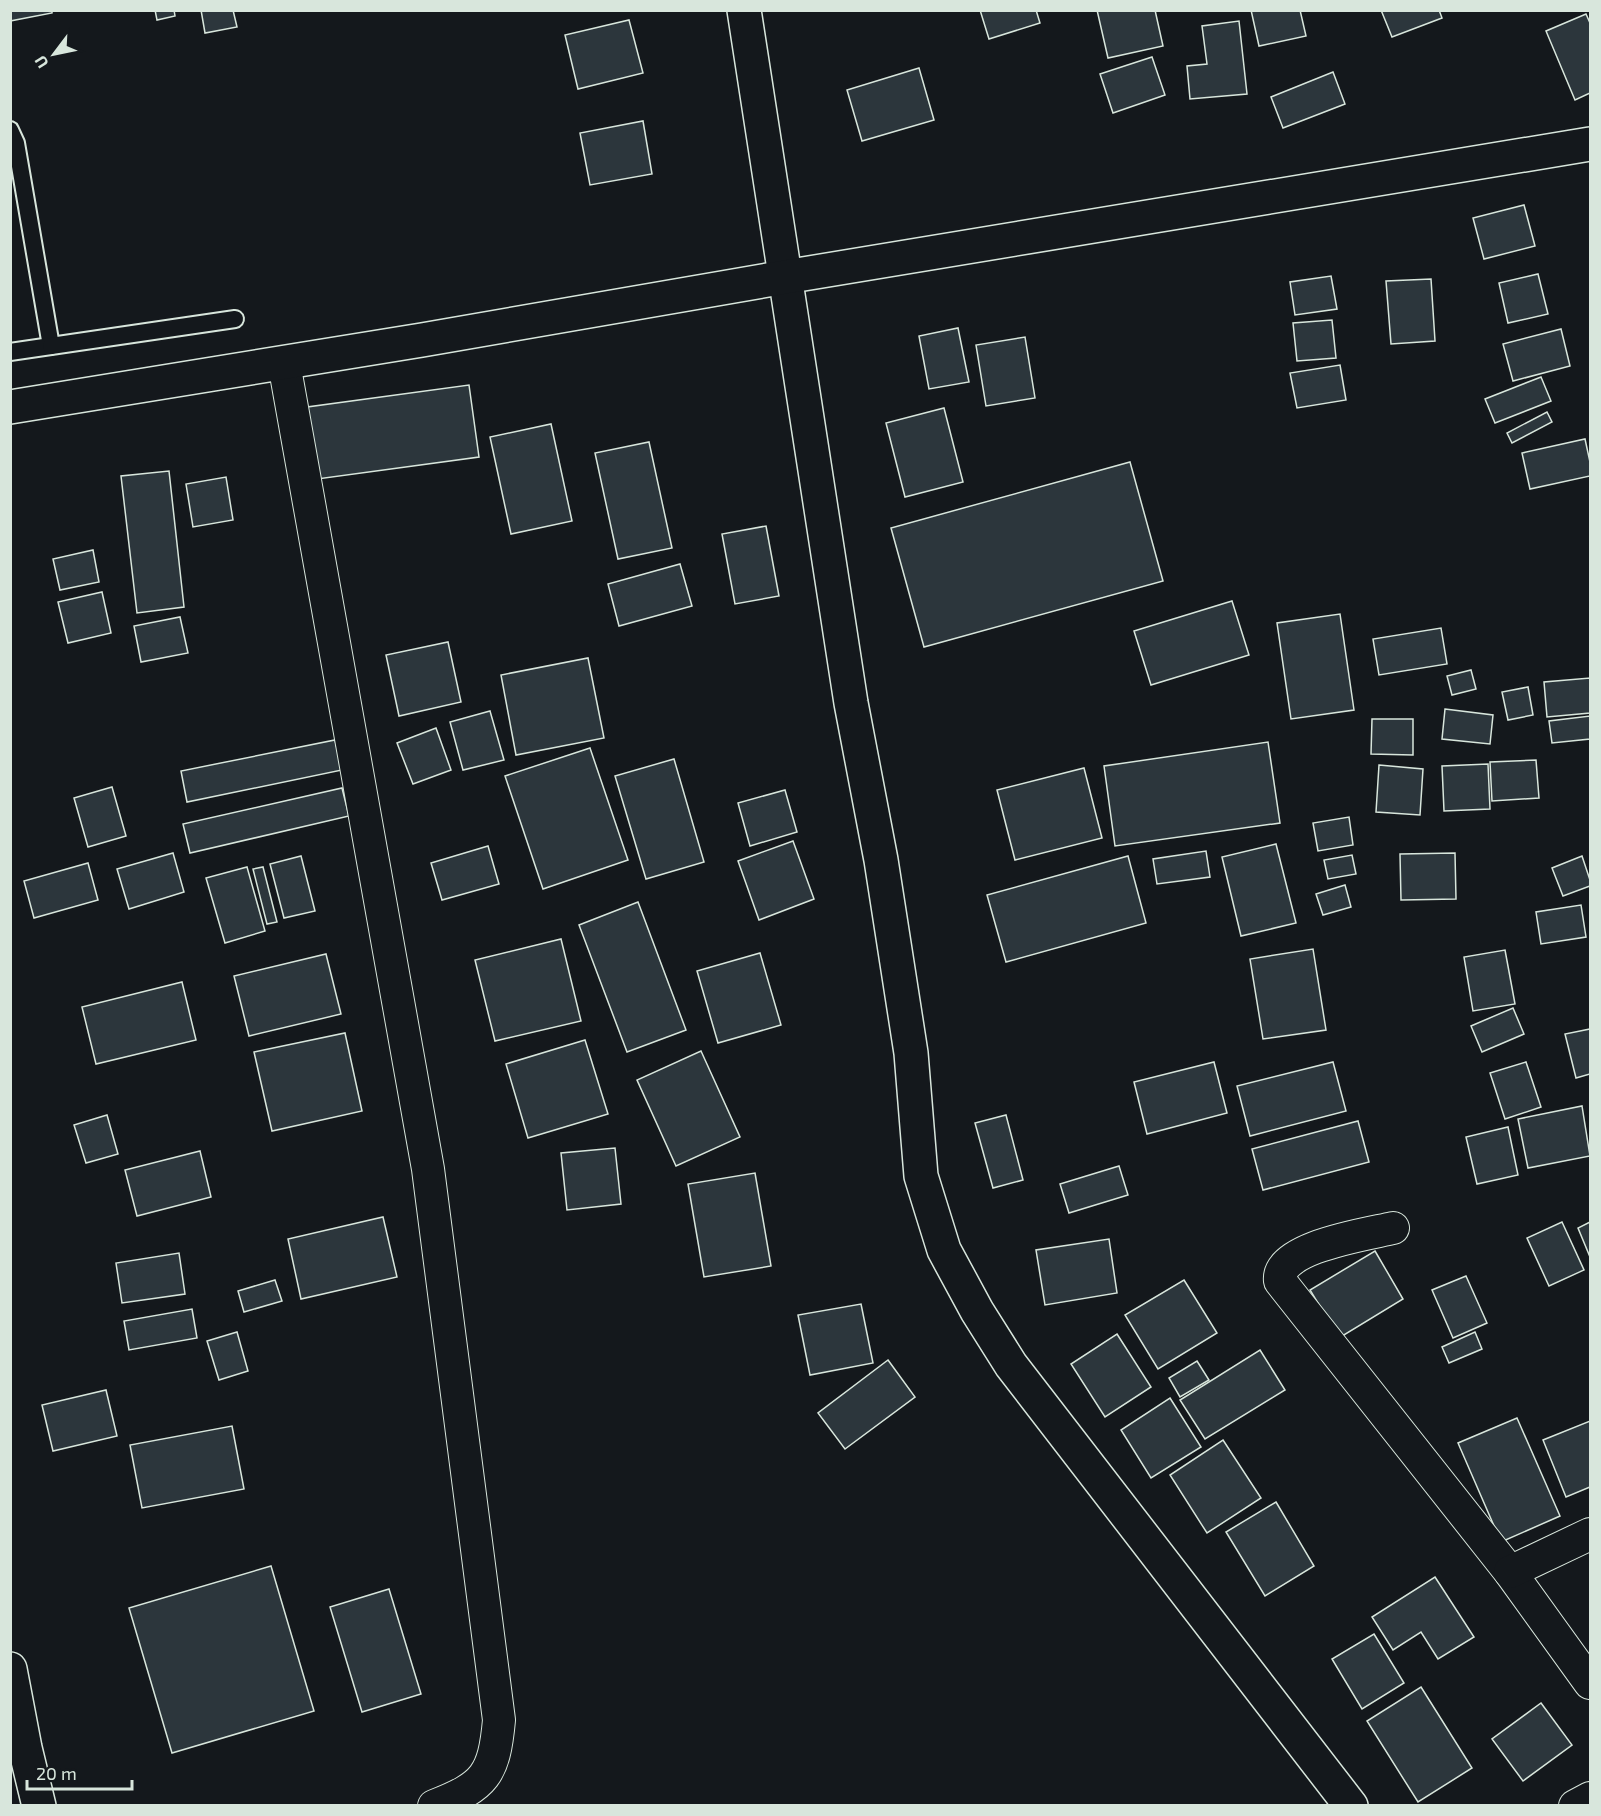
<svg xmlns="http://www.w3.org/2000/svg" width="1601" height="1816" viewBox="0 0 1601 1816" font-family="'Exo 2',sans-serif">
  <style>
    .building { fill: #2c363c; stroke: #d8e6dc; stroke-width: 1.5 }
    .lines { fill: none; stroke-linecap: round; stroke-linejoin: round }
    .service-casing { stroke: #d8e6dc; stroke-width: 20 }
    .minor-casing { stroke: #d8e6dc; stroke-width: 34 }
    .tertiary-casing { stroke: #d8e6dc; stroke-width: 36 }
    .primary-casing { stroke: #d8e6dc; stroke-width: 36 }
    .service { stroke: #14181c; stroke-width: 16 }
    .minor { stroke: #14181c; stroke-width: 32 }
    .tertiary { stroke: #14181c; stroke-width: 33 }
    .primary { stroke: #14181c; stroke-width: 33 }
  </style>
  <rect width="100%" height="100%" fill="#14181c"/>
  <g class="building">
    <polygon points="10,10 52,10 52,13 10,21"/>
    <polygon points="155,10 174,10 175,16 157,20"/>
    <polygon points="201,10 233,10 237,27 205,33"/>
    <polygon points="980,10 1036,10 1040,23 989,39"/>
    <polygon points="1097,10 1155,10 1163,46 1108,58"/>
    <polygon points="1251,10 1300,10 1306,36 1259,46"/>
    <polygon points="1381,10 1439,10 1442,18 1392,37"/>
    <polygon points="1586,14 1590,23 1590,93 1575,100 1546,31"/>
    <polygon points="629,20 643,73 578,89 565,35"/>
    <polygon points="1239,21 1247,94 1190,99 1187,66 1207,64 1202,26"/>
    <polygon points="1152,57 1165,95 1113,113 1100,74"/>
    <polygon points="919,68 934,120 862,141 847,90"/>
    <polygon points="1333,72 1345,104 1283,128 1271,97"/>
    <polygon points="643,121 652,174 590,185 580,133"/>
    <polygon points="1524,205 1535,246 1484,259 1473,218"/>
    <polygon points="1538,274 1548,314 1508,323 1499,283"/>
    <polygon points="1331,276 1337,309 1295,315 1290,282"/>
    <polygon points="1431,279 1435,341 1391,344 1386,281"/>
    <polygon points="1332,320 1336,358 1297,361 1293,323"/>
    <polygon points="958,328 969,382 929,389 919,336"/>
    <polygon points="1561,329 1570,366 1513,381 1503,344"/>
    <polygon points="1025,337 1035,398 986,406 976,345"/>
    <polygon points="1340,365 1346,400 1297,408 1290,373"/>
    <polygon points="1541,377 1551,401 1495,423 1485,399"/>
    <polygon points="469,385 479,457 310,480 300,408"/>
    <polygon points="944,408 963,482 905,497 886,423"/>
    <polygon points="1547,412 1552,422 1512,443 1507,433"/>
    <polygon points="551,424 572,521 511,534 490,437"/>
    <polygon points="1585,439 1590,462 1590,476 1530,489 1522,453"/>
    <polygon points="649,442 672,548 618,559 595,453"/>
    <polygon points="1130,462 1163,581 924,647 891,528"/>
    <polygon points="169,471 184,607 137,613 121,476"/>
    <polygon points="226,477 233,520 193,527 186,484"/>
    <polygon points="766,526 779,596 735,604 722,534"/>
    <polygon points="93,550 99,582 60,590 53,559"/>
    <polygon points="680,564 692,606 619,626 608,584"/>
    <polygon points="102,592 111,633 68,643 58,602"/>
    <polygon points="1232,601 1249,655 1151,685 1134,631"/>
    <polygon points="1340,614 1354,710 1291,719 1277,623"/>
    <polygon points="180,617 188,653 141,662 134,626"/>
    <polygon points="1441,628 1447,664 1379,675 1373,639"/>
    <polygon points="448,642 461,702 399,716 386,655"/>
    <polygon points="588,658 604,738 516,755 501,675"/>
    <polygon points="1471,670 1476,689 1452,695 1447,676"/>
    <polygon points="1590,678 1590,713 1547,717 1544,682"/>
    <polygon points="1528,687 1533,715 1508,720 1502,692"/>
    <polygon points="1445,709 1493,715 1490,744 1442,739"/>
    <polygon points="490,711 504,760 463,770 450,722"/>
    <polygon points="1590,716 1590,739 1552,743 1549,721"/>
    <polygon points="1372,719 1413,719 1413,755 1371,754"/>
    <polygon points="436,728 451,770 413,784 397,743"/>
    <polygon points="335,740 342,770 187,802 181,771"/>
    <polygon points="1268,742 1280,823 1115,846 1104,766"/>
    <polygon points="590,748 628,860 543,889 505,776"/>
    <polygon points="674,759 704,862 646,879 615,776"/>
    <polygon points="1536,760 1539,798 1492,801 1490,762"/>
    <polygon points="1488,764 1490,809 1444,811 1442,766"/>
    <polygon points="1379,765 1423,769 1420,815 1376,812"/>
    <polygon points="1084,768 1102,838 1015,860 997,790"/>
    <polygon points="112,787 126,836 88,847 74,798"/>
    <polygon points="342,788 349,816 190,853 183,824"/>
    <polygon points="785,790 797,832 750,846 738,803"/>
    <polygon points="1349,817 1353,845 1318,851 1313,823"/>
    <polygon points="793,841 814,899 759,920 738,861"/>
    <polygon points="1276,844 1296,923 1241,936 1222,857"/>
    <polygon points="488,846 499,884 442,900 431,863"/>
    <polygon points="1206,851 1210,877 1157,884 1153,859"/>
    <polygon points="173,853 184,892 129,909 117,869"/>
    <polygon points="1455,853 1456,899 1401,900 1400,854"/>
    <polygon points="1352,855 1356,874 1328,879 1324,860"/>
    <polygon points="301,856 315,911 284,918 270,864"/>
    <polygon points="1128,856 1146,923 1006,962 987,895"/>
    <polygon points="1582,856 1590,880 1590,886 1563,896 1552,868"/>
    <polygon points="88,863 98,900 34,918 24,881"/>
    <polygon points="247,867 265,931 225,943 206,878"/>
    <polygon points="263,867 277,922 267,924 253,869"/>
    <polygon points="1345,885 1351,907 1323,915 1316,894"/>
    <polygon points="638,902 686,1030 627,1052 579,925"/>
    <polygon points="1581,905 1586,937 1541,944 1536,912"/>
    <polygon points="561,939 581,1021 495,1041 475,960"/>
    <polygon points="1313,949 1326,1030 1263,1039 1250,959"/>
    <polygon points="1505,950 1515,1004 1473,1011 1464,957"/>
    <polygon points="760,953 781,1025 718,1043 697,971"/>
    <polygon points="326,954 341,1014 249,1036 234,976"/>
    <polygon points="182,982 196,1040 96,1064 82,1007"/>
    <polygon points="1513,1008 1524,1034 1482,1052 1471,1026"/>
    <polygon points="1590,1029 1590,1074 1576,1078 1565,1034"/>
    <polygon points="345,1033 362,1111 272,1131 254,1052"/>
    <polygon points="585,1040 608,1114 528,1138 506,1064"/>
    <polygon points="701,1051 740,1137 676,1166 637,1080"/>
    <polygon points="1214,1062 1227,1113 1147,1134 1134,1082"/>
    <polygon points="1333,1062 1346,1111 1250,1136 1237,1086"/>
    <polygon points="1526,1062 1541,1107 1505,1119 1490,1073"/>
    <polygon points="1582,1106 1590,1156 1528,1168 1518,1119"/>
    <polygon points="107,1115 118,1154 86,1163 74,1125"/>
    <polygon points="1006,1115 1023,1180 993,1188 975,1123"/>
    <polygon points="1358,1121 1369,1162 1263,1190 1252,1149"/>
    <polygon points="1508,1127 1518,1175 1477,1184 1466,1137"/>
    <polygon points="615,1148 621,1204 567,1210 561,1153"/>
    <polygon points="200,1151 211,1197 137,1216 125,1170"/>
    <polygon points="1119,1166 1128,1195 1069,1213 1060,1184"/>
    <polygon points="755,1173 771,1266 704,1277 688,1184"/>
    <polygon points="383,1217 397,1277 301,1299 288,1239"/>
    <polygon points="1562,1222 1584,1270 1549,1286 1527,1238"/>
    <polygon points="1590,1222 1590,1257 1578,1228"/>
    <polygon points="1109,1239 1117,1293 1045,1305 1036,1250"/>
    <polygon points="1375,1251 1403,1299 1339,1338 1310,1290"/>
    <polygon points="179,1253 185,1294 122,1303 116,1263"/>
    <polygon points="1466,1276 1487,1323 1453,1338 1432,1290"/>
    <polygon points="275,1280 282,1301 244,1312 238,1291"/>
    <polygon points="1184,1280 1217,1333 1158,1369 1125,1315"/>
    <polygon points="861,1304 873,1363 810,1375 798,1315"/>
    <polygon points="192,1309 197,1338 129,1350 124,1321"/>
    <polygon points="237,1332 248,1371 219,1380 207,1341"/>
    <polygon points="1475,1332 1482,1349 1449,1363 1442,1347"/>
    <polygon points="1117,1334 1151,1387 1105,1417 1071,1364"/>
    <polygon points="1260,1350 1285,1390 1205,1439 1180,1400"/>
    <polygon points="888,1360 915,1397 845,1449 818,1413"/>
    <polygon points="1197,1361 1209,1380 1180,1397 1169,1378"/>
    <polygon points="106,1390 117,1436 53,1451 42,1405"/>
    <polygon points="1170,1398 1201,1447 1151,1478 1121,1430"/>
    <polygon points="1517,1418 1560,1516 1501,1542 1458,1443"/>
    <polygon points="1590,1421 1590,1487 1566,1497 1543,1440"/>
    <polygon points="232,1426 244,1489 142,1508 130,1445"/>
    <polygon points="1223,1440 1261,1498 1207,1533 1170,1475"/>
    <polygon points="1276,1502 1314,1566 1265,1596 1226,1532"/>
    <polygon points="271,1566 314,1711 172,1753 129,1608"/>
    <polygon points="1435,1577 1474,1637 1438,1659 1421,1632 1393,1650 1372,1617"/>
    <polygon points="389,1589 421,1694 362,1712 330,1607"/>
    <polygon points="1374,1634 1404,1683 1362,1709 1332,1659"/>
    <polygon points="1421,1687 1472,1768 1418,1802 1367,1721"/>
    <polygon points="1541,1703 1572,1745 1523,1781 1492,1739"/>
  </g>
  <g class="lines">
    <g class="service-casing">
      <g id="service">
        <polyline points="10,130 16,143 51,346 10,352"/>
        <polyline points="51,346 235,319"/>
      </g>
    </g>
    <g class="minor-casing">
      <g id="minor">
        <path d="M 284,363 L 428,1169 L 499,1720 C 494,1775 485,1786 434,1806"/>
        <path d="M 1393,1228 C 1368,1234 1276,1247 1280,1281 L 1510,1572 L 1590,1683"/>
        <polyline points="1510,1572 1590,1534"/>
        <polyline points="1575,1806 1590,1798"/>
      </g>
    </g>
    <g class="tertiary-casing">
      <g id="tertiary">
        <polyline points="744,10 851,703 881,860 911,1053 921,1176 944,1250 977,1311 1011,1365 1351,1806"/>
        <polyline points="10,407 422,340 785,277 1590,144"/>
      </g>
    </g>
    <g class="primary-casing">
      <polyline id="primary" points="10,1669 25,1748 39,1806"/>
    </g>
    <use href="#service" class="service"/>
    <use href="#minor" class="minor"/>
    <use href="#tertiary" class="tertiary"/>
    <use href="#primary" class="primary"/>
  </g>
  <rect width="1601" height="1816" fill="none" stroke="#d8e6dc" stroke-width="24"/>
  <g transform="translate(54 54) rotate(238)" stroke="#14181c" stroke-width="4.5" paint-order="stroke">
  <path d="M0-4.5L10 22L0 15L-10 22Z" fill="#d8e6dc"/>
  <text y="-9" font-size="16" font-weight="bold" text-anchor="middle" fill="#d8e6dc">U</text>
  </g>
  <path d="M27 1780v9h105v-9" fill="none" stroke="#d8e6dc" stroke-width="3"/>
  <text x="36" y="1780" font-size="18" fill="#d8e6dc" stroke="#14181c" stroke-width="4.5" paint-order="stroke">20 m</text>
</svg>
